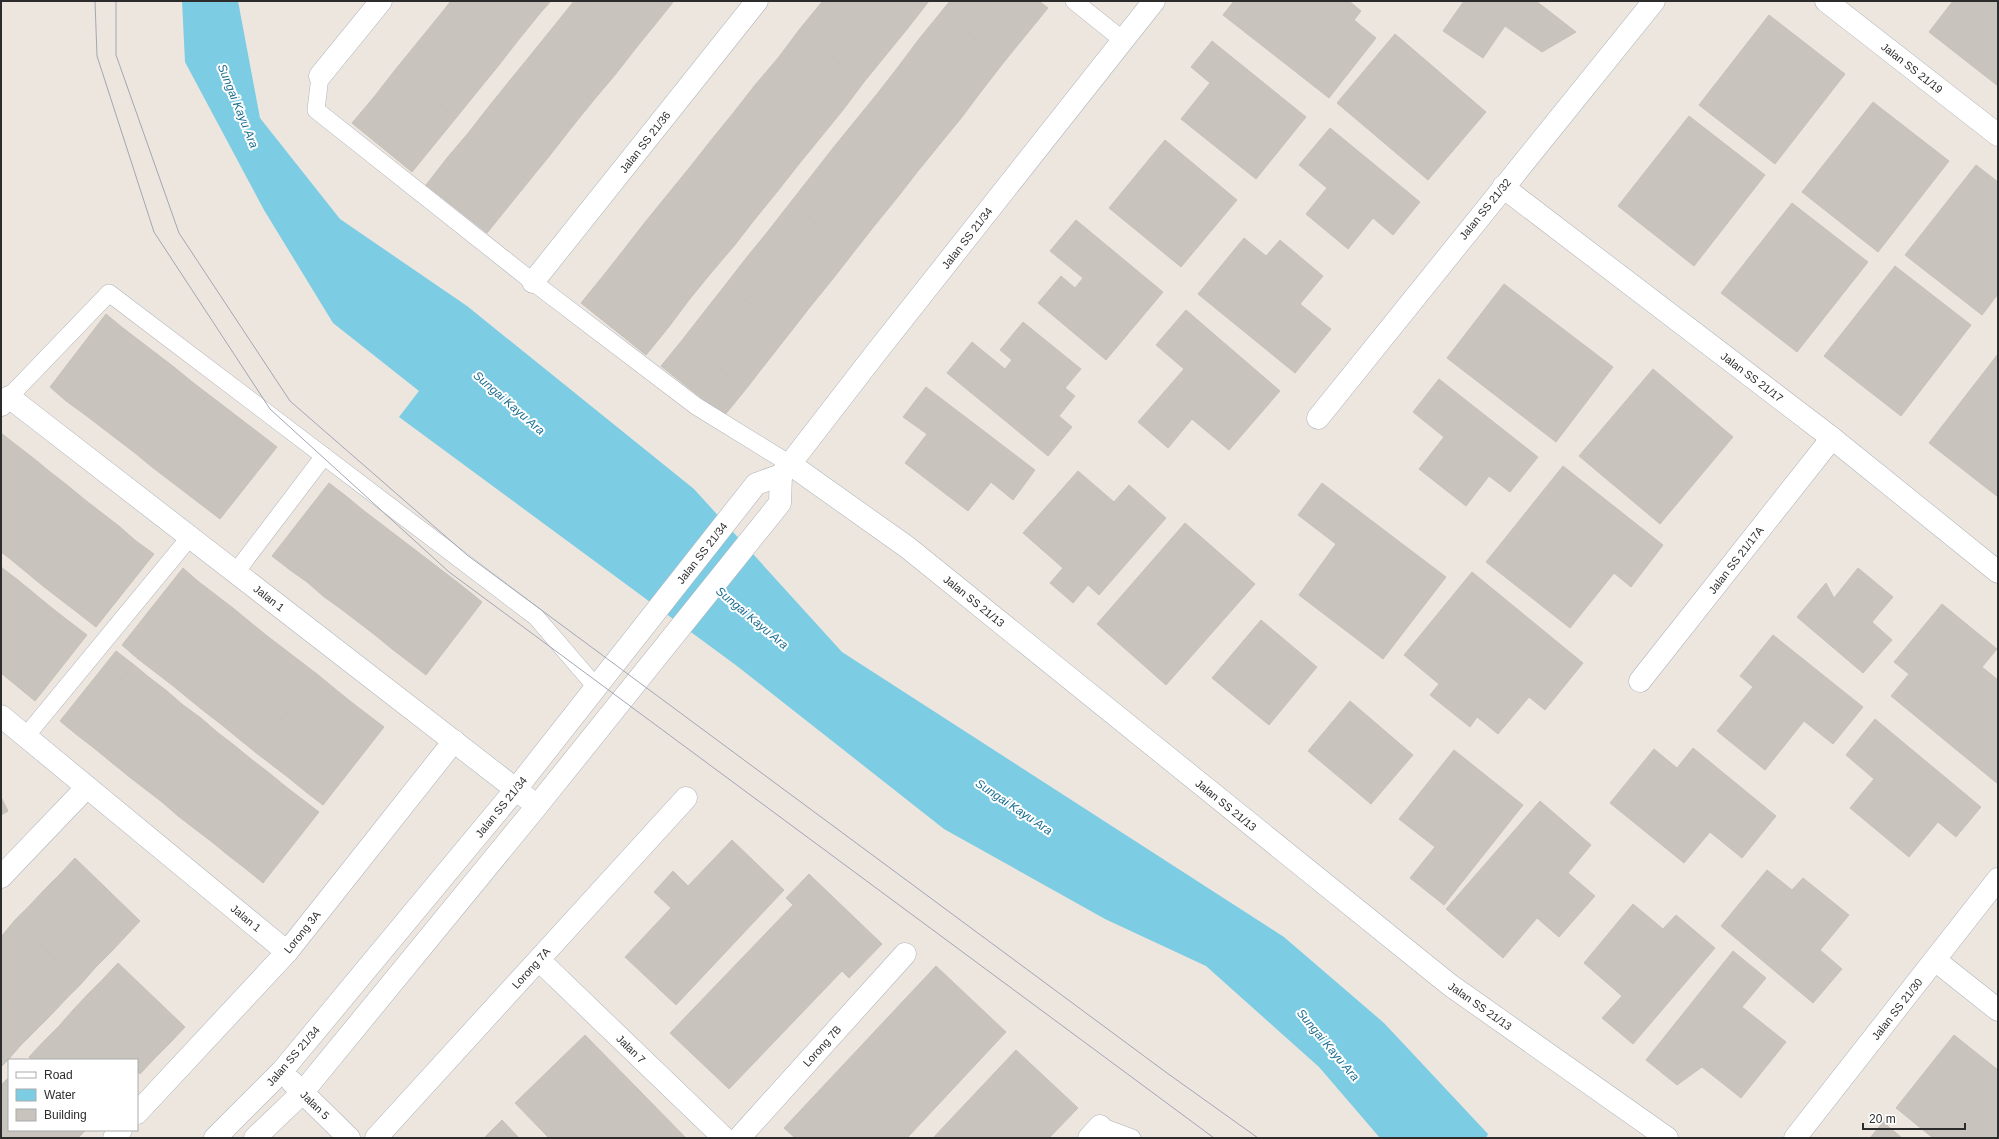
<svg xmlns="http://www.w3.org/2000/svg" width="1999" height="1139" viewBox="0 0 1999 1139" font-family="Helvetica,sans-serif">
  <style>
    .water { fill: #7ccde4 }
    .building { fill: #c8c4bd; stroke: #c7c1b9 }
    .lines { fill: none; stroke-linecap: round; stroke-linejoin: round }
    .service-casing { stroke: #afb2bb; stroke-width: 18 }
    .minor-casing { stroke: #afb2bb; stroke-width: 23 }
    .service { stroke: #fff; stroke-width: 17 }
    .minor { stroke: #fff; stroke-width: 22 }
    .tram { stroke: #a2a6b4; stroke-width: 1 }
    .labels { text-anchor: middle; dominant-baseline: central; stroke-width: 4; stroke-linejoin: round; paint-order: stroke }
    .street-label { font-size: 11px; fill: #2c2c2c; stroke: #fff }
    .water-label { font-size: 12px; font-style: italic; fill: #1a6d91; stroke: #fff }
  </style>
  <rect width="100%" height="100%" fill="#ece6df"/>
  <polygon class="water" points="182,1 238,1 260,118 340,219 467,306 694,489 842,652 1284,937 1384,1023 1488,1134 1486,1138 1380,1138 1319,1067 1206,966 1105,919 944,829 737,666 399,417 419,391 333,323 264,210 185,62"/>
  <g class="building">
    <polygon points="451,1 475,1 520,38 499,65 439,16"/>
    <polygon points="475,1 529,1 542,11 520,38"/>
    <polygon points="529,1 551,1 542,11"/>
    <polygon points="574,1 578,1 636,48 615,75 554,26"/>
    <polygon points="578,1 632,1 658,21 636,48"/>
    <polygon points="632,1 674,1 658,21"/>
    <polygon points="823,1 874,1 908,28 886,55 821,3"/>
    <polygon points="874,1 929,1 908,28"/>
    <polygon points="950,1 983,1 1026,35 1004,62 941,12"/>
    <polygon points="983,1 1039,1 1048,8 1026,35"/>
    <polygon points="1234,1 1349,1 1361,11 1354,20 1376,38 1329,98 1223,15"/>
    <polygon points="1464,1 1536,1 1576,32 1542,52 1505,26 1483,58 1443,31"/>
    <polygon points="1953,1 1998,1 1998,86 1929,32"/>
    <polygon points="821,3 886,55 864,82 799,30"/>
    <polygon points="941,12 1004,62 983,89 919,39"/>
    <polygon points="1769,15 1845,74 1775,164 1699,105"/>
    <polygon points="439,16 499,65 477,92 417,43"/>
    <polygon points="554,26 615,75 593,101 533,52"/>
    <polygon points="799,30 864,82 843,110 778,58"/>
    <polygon points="1395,34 1486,112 1428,180 1337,103"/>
    <polygon points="919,39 983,89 962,117 898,67"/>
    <polygon points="1212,41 1306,117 1256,179 1181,119 1210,83 1191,67"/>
    <polygon points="417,43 477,92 456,118 395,70"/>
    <polygon points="533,52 593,101 572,127 511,79"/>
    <polygon points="778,58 843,110 821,137 755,85"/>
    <polygon points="898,67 962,117 940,144 877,94"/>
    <polygon points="395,70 456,118 434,145 374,97"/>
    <polygon points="511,79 572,127 551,154 490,105"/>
    <polygon points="755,85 821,137 799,164 734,112"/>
    <polygon points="877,94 940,144 918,171 855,121"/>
    <polygon points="374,97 434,145 412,172 352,123"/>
    <polygon points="1873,102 1949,161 1878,252 1802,192"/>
    <polygon points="490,105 551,154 529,181 469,132"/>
    <polygon points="734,112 799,164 777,192 712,139"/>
    <polygon points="1689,116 1765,175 1694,266 1618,206"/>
    <polygon points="855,121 918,171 897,198 833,148"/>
    <polygon points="1330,128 1420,202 1393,235 1373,218 1348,249 1306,214 1327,188 1299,165"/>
    <polygon points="469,132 529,181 508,207 447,158"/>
    <polygon points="712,139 777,192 755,219 690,167"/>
    <polygon points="1165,140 1237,200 1181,267 1109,208"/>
    <polygon points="833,148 897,198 875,225 812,175"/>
    <polygon points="447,158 508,207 487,233 426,185"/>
    <polygon points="1976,165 1998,182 1998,294 1982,315 1905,255"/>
    <polygon points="690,167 755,219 734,246 668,194"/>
    <polygon points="812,175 875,225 853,253 790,203"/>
    <polygon points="668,194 734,246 711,273 646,221"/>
    <polygon points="790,203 853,253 832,280 769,230"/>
    <polygon points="1792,203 1868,262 1797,352 1721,293"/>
    <polygon points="1076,220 1163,292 1106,360 1038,303 1061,276 1075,288 1083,278 1050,251"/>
    <polygon points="646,221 711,273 689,300 625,248"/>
    <polygon points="769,230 832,280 810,307 747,257"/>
    <polygon points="1244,238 1266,256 1280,240 1323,276 1300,304 1331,329 1295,373 1198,294"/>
    <polygon points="625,248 689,300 668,328 603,276"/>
    <polygon points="747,257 810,307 789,334 726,284"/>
    <polygon points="1895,266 1971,325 1901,416 1824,356"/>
    <polygon points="603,276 668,328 646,355 581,303"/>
    <polygon points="726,284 789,334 767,362 704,312"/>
    <polygon points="1504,284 1613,367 1556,442 1447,358"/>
    <polygon points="1186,310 1280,391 1229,450 1192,419 1168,448 1138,422 1184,369 1156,345"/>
    <polygon points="704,312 767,362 746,389 683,339"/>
    <polygon points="106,314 123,328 66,401 50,387"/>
    <polygon points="1023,322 1081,369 1065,388 1075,396 1059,416 1072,427 1048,456 947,373 972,342 1005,369 1012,360 1000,350"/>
    <polygon points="123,328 140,341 84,414 66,401"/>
    <polygon points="683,339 746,389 724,416 661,366"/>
    <polygon points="140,341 157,354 101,427 84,414"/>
    <polygon points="157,354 174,367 118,440 101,427"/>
    <polygon points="1998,354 1998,497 1929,443"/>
    <polygon points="174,367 191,381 135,453 118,440"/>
    <polygon points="1653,369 1733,437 1660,524 1579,456"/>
    <polygon points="1439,379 1538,457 1510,492 1489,476 1466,506 1419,469 1444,437 1413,412"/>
    <polygon points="191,381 208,394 152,467 135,453"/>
    <polygon points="926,387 1035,470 1013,500 991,482 968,511 905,463 927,434 903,417"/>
    <polygon points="208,394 225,407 169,480 152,467"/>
    <polygon points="225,407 242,420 186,493 169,480"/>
    <polygon points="242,420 259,433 203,506 186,493"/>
    <polygon points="1,433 15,444 1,461"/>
    <polygon points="259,433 277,447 220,519 203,506"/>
    <polygon points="15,444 32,457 1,497 1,461"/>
    <polygon points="32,457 49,471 1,532 1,497"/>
    <polygon points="1563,466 1663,545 1631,587 1614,573 1570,628 1486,562"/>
    <polygon points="49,471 67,485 9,558 1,552 1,532"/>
    <polygon points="1078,471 1114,502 1129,485 1166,518 1099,595 1088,585 1073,603 1050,583 1063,568 1023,533"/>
    <polygon points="329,483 346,496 290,570 272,556"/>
    <polygon points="1322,483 1446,577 1383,659 1299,595 1336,544 1298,515"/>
    <polygon points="67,485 84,499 26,572 9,558"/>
    <polygon points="346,496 363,510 307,582 290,570"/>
    <polygon points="84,499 102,513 43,586 26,572"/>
    <polygon points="363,510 380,523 323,596 307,582"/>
    <polygon points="102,513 119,526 61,600 43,586"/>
    <polygon points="380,523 397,536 341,609 323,596"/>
    <polygon points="1185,523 1255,584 1166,685 1097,624"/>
    <polygon points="119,526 136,541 78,613 61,600"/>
    <polygon points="397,536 414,549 358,622 341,609"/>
    <polygon points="136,541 154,554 96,627 78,613"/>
    <polygon points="414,549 431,562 375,635 358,622"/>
    <polygon points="431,562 448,575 392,649 375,635"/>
    <polygon points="1,567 18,580 1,601"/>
    <polygon points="183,568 199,582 138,659 122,645"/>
    <polygon points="1858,568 1893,597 1872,622 1892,640 1863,673 1797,617 1826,583 1834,598"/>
    <polygon points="1472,572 1583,663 1545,710 1529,697 1498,734 1477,717 1470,727 1430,695 1439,684 1404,655"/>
    <polygon points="448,575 466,589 409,662 392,649"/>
    <polygon points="18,580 35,594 1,637 1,601"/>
    <polygon points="199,582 216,595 155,672 138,659"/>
    <polygon points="466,589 482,602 426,675 409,662"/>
    <polygon points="35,594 52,608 1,673 1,637"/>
    <polygon points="216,595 233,608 172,685 155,672"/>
    <polygon points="1942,604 1997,649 1982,667 1998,680 1998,784 1891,696 1909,674 1894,662"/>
    <polygon points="52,608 70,622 18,687 1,673"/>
    <polygon points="233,608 250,622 189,699 172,685"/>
    <polygon points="1261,620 1317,667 1269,725 1212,678"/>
    <polygon points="70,622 87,635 35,701 18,687"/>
    <polygon points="250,622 266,635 205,712 189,699"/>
    <polygon points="266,635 283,648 222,725 205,712"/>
    <polygon points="1773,635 1863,707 1833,744 1804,721 1765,770 1717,731 1753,687 1740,676"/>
    <polygon points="283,648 300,661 239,739 222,725"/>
    <polygon points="116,651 133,664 77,735 60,721"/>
    <polygon points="300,661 317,674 255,752 239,739"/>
    <polygon points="133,664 150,678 94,748 77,735"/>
    <polygon points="317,674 334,688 272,765 255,752"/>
    <polygon points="150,678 167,691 111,762 94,748"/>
    <polygon points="334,688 350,701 289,778 272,765"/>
    <polygon points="167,691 183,705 127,775 111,762"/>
    <polygon points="350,701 367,714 306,792 289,778"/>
    <polygon points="1350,701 1413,755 1371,804 1308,751"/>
    <polygon points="183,705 201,718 145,789 127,775"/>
    <polygon points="367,714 384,727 323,805 306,792"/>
    <polygon points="201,718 217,732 162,802 145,789"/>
    <polygon points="1875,719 1981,807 1956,837 1938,822 1909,857 1850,808 1874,779 1846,755"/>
    <polygon points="217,732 234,745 178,816 162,802"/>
    <polygon points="234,745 251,759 195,829 178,816"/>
    <polygon points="1693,748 1776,816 1742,858 1710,832 1684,863 1610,803 1654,749 1677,768"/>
    <polygon points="1454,750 1523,805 1444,905 1410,878 1435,847 1399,819"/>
    <polygon points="251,759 268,772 212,842 195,829"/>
    <polygon points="268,772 285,786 229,856 212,842"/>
    <polygon points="285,786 302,799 246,869 229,856"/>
    <polygon points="1,797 8,811 1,815"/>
    <polygon points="302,799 319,812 263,883 246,869"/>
    <polygon points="1540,801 1591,845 1568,873 1595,896 1559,937 1537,918 1503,958 1446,909"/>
    <polygon points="732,840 784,890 676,1005 625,957 671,908 654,892 673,871 688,886"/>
    <polygon points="75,858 140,921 125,937 60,874"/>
    <polygon points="1767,870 1792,890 1803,878 1849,915 1820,950 1842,969 1813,1003 1721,926"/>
    <polygon points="60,874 125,937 111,952 45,889"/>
    <polygon points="809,874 882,944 849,978 842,971 729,1089 670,1033 793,905 786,898"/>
    <polygon points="45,889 111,952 95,968 30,905"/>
    <polygon points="1633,904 1663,929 1676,915 1715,948 1633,1044 1602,1018 1622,996 1584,963"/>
    <polygon points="30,905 95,968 81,984 15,920"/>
    <polygon points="15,920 81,984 66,999 1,937"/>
    <polygon points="1,937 66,999 51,1015 1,967"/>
    <polygon points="1733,951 1766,978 1742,1007 1786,1042 1741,1098 1702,1067 1677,1085 1646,1060"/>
    <polygon points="118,963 185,1027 170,1043 103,979"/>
    <polygon points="936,966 1006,1032 907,1138 795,1138 784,1128"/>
    <polygon points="1,967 51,1015 36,1030 1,996"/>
    <polygon points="103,979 170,1043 155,1058 88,994"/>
    <polygon points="88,994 155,1058 140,1074 137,1071 137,1060 126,1060 73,1010"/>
    <polygon points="1,996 36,1030 21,1045 1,1026"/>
    <polygon points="73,1010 126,1060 95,1060 59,1026"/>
    <polygon points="1,1026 21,1045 7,1061 1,1055"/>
    <polygon points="59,1026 95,1060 63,1060 44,1041"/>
    <polygon points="585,1035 686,1138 549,1138 515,1103"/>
    <polygon points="1954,1035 1998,1070 1998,1138 1933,1138 1896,1108"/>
    <polygon points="44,1041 63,1060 32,1060 29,1057"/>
    <polygon points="1016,1050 1078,1108 1049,1138 933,1138"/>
    <polygon points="1,1055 7,1061 1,1067"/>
    <polygon points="9,1077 9,1098 1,1090 1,1085"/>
    <polygon points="1,1090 9,1098 9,1128 1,1120"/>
    <polygon points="1,1120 9,1128 9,1130 11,1130 20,1138 1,1138"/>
    <polygon points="502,1120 519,1138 484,1138"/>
    <polygon points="1883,1122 1902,1138 1870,1138"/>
    <polygon points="11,1130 42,1130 51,1138 20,1138"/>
    <polygon points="42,1130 73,1130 80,1136 79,1138 51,1138"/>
    <polygon points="73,1130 86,1130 80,1136"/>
  </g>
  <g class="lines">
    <g class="service-casing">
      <g id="service">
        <polyline points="1074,1 1124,41"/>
        <polyline points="320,76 316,110 533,282 696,406 790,464"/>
        <polyline points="9,397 109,293 536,617 596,687"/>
        <polyline points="236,572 324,456"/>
        <polyline points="26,736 190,537"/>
        <polyline points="1100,1126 1132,1138"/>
      </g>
    </g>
    <g class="minor-casing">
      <g id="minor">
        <polyline points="1826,1 1998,135"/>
        <polyline points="320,76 381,1"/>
        <polyline points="1503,187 1832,438 1998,572"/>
        <polyline points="533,282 757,1"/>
        <polyline points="1,405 9,397 527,798"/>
        <polyline points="1318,418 1654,1"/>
        <polyline points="790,464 907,547 1450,985 1667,1138"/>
        <polyline points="1640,681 1832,438"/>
        <polyline points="1,716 287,952"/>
        <polyline points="1,877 87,787"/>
        <polyline points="539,960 724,1138"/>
        <polyline points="1935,960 1998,1010"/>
        <polyline points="292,1082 349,1138"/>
        <polyline points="137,1113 287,952 454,741"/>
        <polyline points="114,1138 121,1130"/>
        <polyline points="215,1138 282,1071 516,789 756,484 781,475 790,464 875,354 1154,1"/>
        <polyline points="255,1138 302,1093 537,806 780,503 781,475"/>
        <polyline points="376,1138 686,798"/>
        <polyline points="739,1138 905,954"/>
        <polyline points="1089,1138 1100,1126"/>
        <polyline points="1795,1138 1998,879"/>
      </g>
    </g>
    <use href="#service" class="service"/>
    <use href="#minor" class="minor"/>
    <g class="tram">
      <polyline points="95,1 97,56 154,232 270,409 449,572 1214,1138"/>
      <polyline points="116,1 116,55 179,233 290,401 467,555 1167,1073 1258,1138"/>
    </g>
  </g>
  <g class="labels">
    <g class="street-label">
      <text transform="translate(1912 68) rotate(38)">Jalan SS 21/19</text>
      <text transform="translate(645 142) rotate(-52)">Jalan SS 21/36</text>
      <text transform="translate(1485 209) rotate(-51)">Jalan SS 21/32</text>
      <text transform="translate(967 238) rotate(-52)">Jalan SS 21/34</text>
      <text transform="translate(1752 377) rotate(37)">Jalan SS 21/17</text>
      <text transform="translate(702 553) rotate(-52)">Jalan SS 21/34</text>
      <text transform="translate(1736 560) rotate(-52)">Jalan SS 21/17A</text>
      <text transform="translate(269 598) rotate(38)">Jalan 1</text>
      <text transform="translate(974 601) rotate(39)">Jalan SS 21/13</text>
      <text transform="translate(1226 805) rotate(39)">Jalan SS 21/13</text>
      <text transform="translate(501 807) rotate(-51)">Jalan SS 21/34</text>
      <text transform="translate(246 918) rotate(40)">Jalan 1</text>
      <text transform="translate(302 932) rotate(-51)">Lorong 3A</text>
      <text transform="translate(531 968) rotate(-48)">Lorong 7A</text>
      <text transform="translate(1480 1006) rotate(35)">Jalan SS 21/13</text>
      <text transform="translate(1897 1009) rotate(-52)">Jalan SS 21/30</text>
      <text transform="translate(822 1046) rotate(-48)">Lorong 7B</text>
      <text transform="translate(631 1049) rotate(44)">Jalan 7</text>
      <text transform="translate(293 1056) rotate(-49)">Jalan SS 21/34</text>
      <text transform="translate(315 1105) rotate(44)">Jalan 5</text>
    </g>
    <g class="water-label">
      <text transform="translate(238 106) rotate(68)">Sungai Kayu Ara</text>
      <text transform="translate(509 403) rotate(41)">Sungai Kayu Ara</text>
      <text transform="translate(752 618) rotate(40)">Sungai Kayu Ara</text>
      <text transform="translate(1014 807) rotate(34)">Sungai Kayu Ara</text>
      <text transform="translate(1328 1045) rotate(50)">Sungai Kayu Ara</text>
    </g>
  </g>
  <rect width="1999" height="1139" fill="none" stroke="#2c2c2c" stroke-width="4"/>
  <rect x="8" y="1059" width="130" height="72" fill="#ffffff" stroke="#ababab"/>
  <rect x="16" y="1072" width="20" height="6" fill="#ffffff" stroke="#ababab"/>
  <text x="44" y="1079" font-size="12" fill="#2c2c2c">Road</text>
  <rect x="16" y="1089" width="20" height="12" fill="#7ccde4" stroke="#ababab"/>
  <text x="44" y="1099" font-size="12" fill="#2c2c2c">Water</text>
  <rect x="16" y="1109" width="20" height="12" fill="#c8c4bd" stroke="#ababab"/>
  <text x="44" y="1119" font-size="12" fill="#2c2c2c">Building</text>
  <path d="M1863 1123v6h102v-6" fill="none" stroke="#2c2c2c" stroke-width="2"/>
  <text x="1869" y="1123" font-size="12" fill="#2c2c2c" stroke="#ffffff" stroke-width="3" paint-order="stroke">20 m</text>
</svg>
